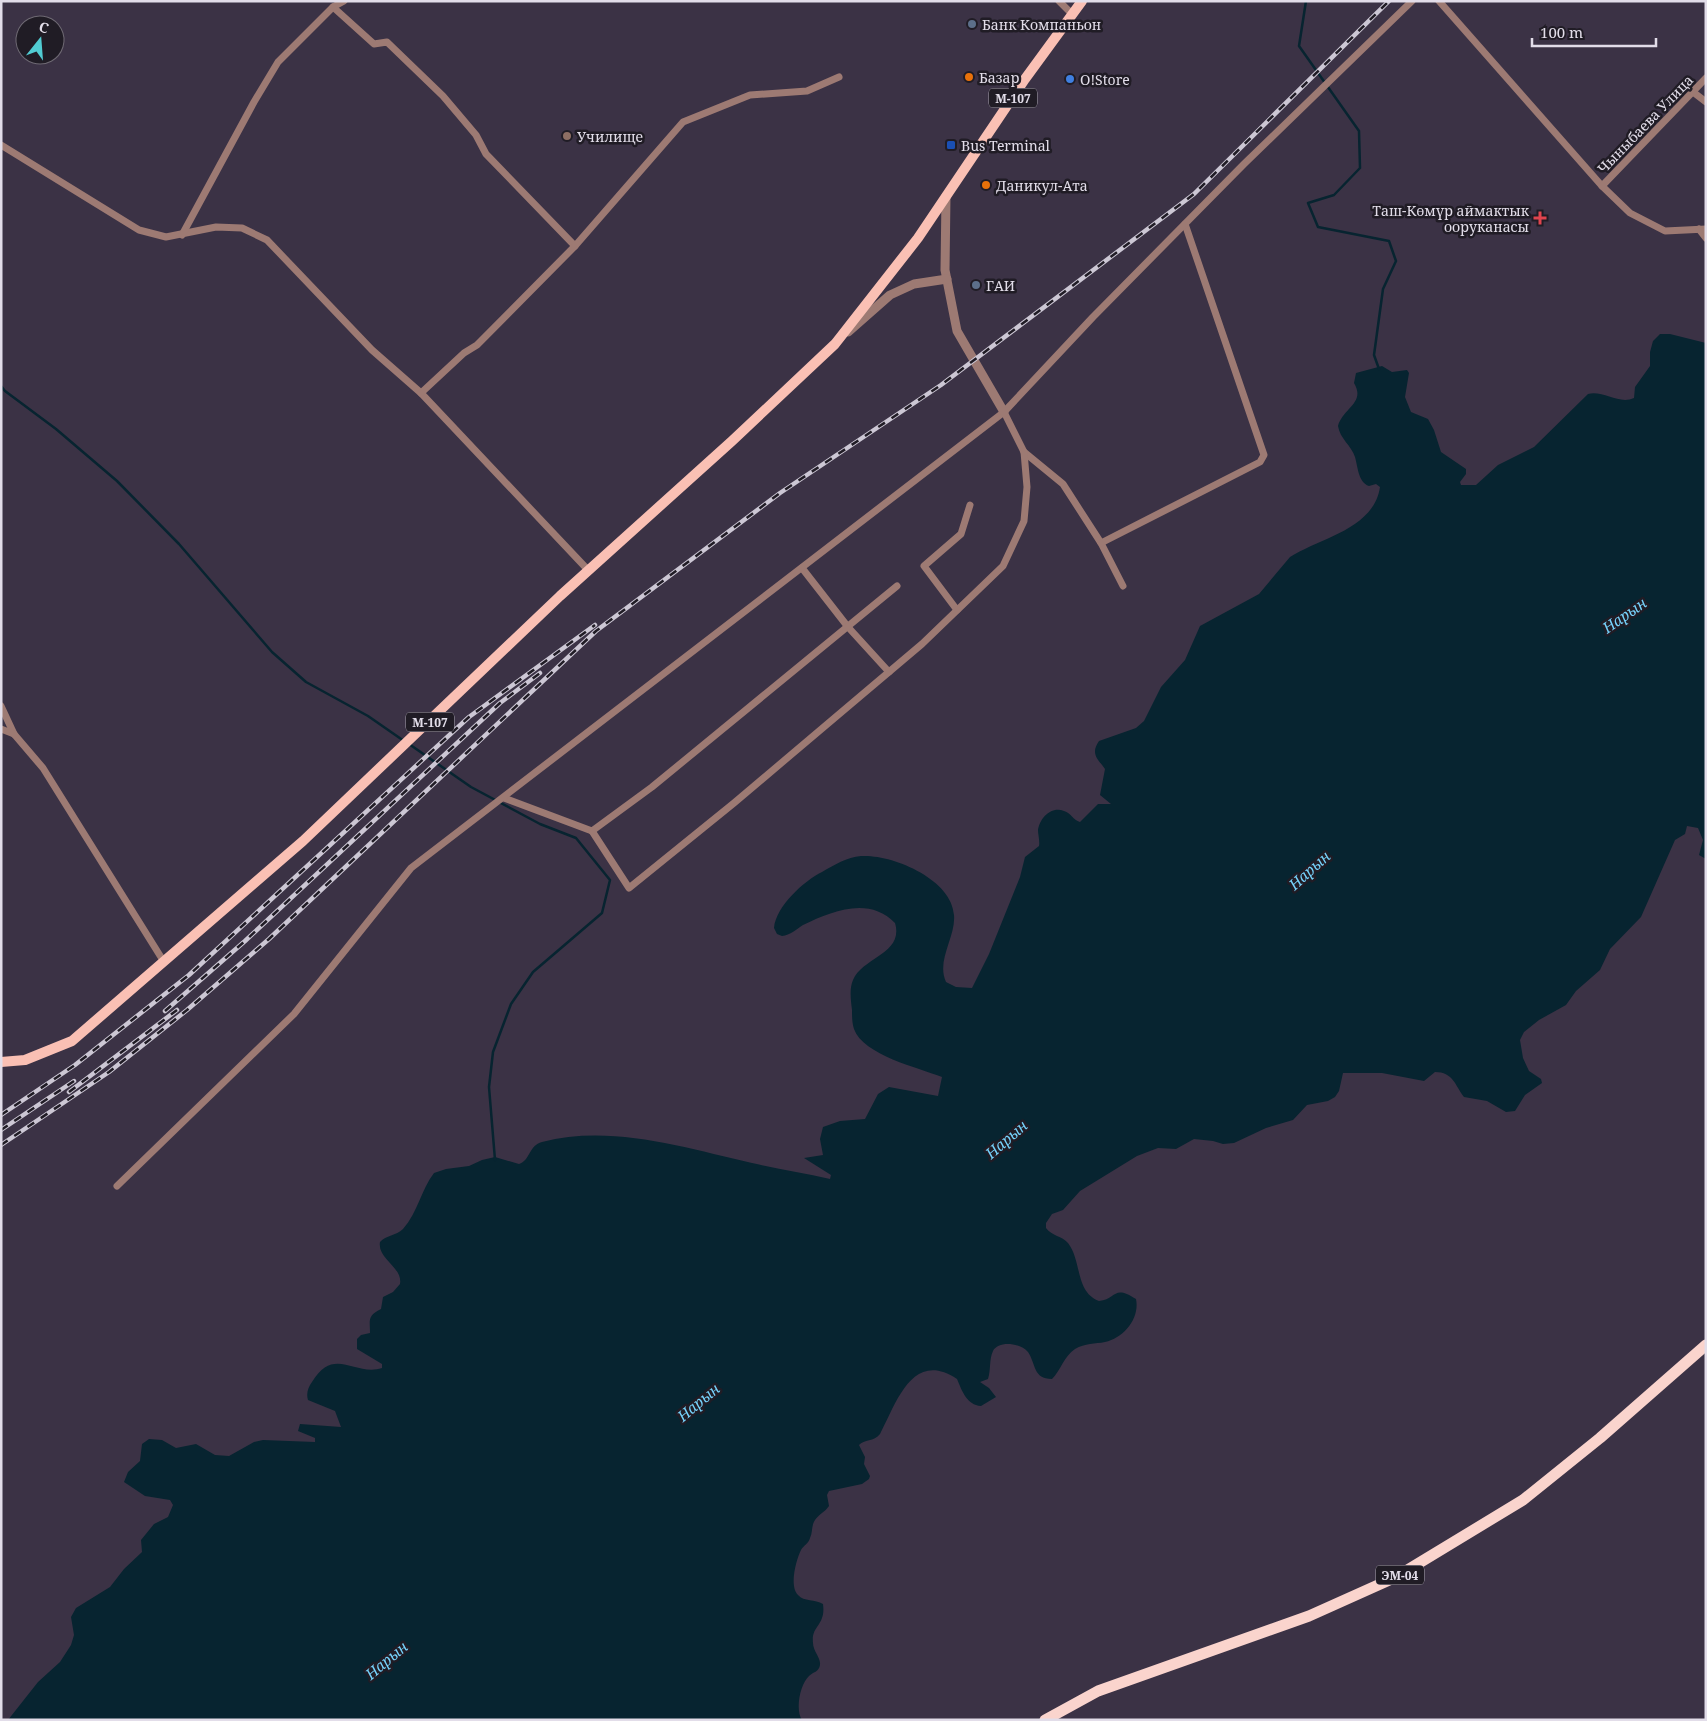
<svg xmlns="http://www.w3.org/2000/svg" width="1707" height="1721" viewBox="0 0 1707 1721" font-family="'Noto Serif',serif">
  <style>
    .water { fill: #072430 }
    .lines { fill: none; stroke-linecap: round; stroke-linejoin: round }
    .stream { stroke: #072430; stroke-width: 2.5 }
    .minor { stroke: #9d7a73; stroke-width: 7 }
    .tertiary { stroke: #9d7a73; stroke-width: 9 }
    .primary { stroke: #fac0b4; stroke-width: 10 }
    .trunk { stroke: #fad4cd; stroke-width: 11 }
    .rail-casing { stroke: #ccc7d4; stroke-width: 4.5 }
    .rail { stroke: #201c25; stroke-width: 2.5; stroke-dasharray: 8; stroke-linecap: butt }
    .service-dot { fill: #5c6f8a; stroke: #201c25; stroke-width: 2 }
    .food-dot { fill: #e8710a; stroke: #201c25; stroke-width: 2 }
    .shop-dot { fill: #3f7fe0; stroke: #201c25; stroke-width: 2 }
    .education-dot { fill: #8d6e63; stroke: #201c25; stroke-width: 2 }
    .transit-dot { fill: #1a4fb4; stroke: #201c25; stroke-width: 2 }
    .health-dot { fill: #e0444e; stroke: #201c25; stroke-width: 2 }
    .labels { text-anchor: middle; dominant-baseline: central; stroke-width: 5; stroke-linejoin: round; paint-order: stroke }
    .shield { fill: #201c25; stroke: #a8a3ae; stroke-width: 1 }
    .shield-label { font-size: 12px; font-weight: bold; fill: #e2dde9 }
    .poi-label { font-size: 14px; fill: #e2dde9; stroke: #201c25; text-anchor: start }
    .street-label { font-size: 14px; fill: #e2dde9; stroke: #201c25 }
    .water-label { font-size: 15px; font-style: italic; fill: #76d2fb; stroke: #201c25 }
  </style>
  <rect width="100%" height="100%" fill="#3b3245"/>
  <path class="water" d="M 1660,334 L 1670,334 L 1706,343 L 1706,859 L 1699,855 L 1703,840 L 1698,828 L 1687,826 L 1685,834 L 1675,840 L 1641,917 L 1610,949 L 1600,970 L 1576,991 L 1566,1005 L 1539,1020 L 1524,1032 L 1520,1040 L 1523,1058 L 1529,1071 L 1541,1079 L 1542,1083 L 1525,1095 L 1515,1111 L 1506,1112 L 1487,1101 L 1464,1097 C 1455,1085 1453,1072 1435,1072 L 1424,1081 L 1382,1073 L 1343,1073 L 1339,1091 L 1335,1097 L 1328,1101 L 1307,1105 L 1293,1120 L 1266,1128 L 1234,1143 L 1223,1144 L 1213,1141 L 1194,1139 L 1176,1149 L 1158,1148 L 1137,1156 L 1080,1191 L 1063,1210 L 1052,1214 L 1046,1223 L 1046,1228 C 1052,1236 1062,1236 1068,1243 C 1082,1261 1075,1292 1099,1301 C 1117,1299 1113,1284 1136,1299 C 1140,1318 1124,1338 1105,1342 C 1095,1344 1085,1343 1075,1349 C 1064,1356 1061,1370 1052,1379 C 1033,1379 1036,1364 1028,1352 C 1021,1343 998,1340 993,1351 C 989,1359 991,1370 988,1379 L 980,1382 L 989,1388 L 996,1397 L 981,1406 C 967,1405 962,1391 957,1379 C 912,1349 896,1404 880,1434 C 874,1442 864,1439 859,1445 L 865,1457 L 864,1464 L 870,1476 L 869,1479 L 862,1484 L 829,1491 L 827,1495 L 829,1506 C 825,1512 819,1514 815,1520 C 811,1526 813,1532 810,1538 C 809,1543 803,1546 801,1550 C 796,1560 789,1586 798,1595 C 804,1602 815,1599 823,1604 C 826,1626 811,1625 813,1643 C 813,1651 821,1658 820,1665 C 819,1672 813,1672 809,1676 C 800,1684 795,1710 802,1720 L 8,1720 L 38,1682 L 60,1662 L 71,1645 L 74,1635 L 71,1617 L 76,1608 L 110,1587 L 124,1569 L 142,1552 L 141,1540 L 154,1524 L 168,1517 L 173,1505 L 170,1500 L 145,1496 L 124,1482 L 128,1472 L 140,1461 L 142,1444 L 149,1439 L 162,1440 L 176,1448 L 196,1444 L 215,1455 L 229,1456 L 254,1442 L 263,1440 L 315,1442 L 315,1438 L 298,1431 L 300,1424 L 341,1427 L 335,1411 L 308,1400 C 306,1394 308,1387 312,1382 C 334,1345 355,1377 382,1368 L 382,1364 L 357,1349 L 357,1339 L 361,1335 L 370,1333 C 370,1320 367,1316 381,1309 L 383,1297 L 393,1292 L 400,1284 C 403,1267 377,1259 380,1242 C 386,1235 396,1236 403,1229 C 418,1212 421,1190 434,1173 L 446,1169 L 469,1166 L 482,1160 L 495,1157 L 519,1164 C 530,1161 529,1145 542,1142 C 611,1124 685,1148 752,1163 C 778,1169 804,1173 830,1179 L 831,1175 L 804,1158 L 823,1155 L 820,1139 L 823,1127 L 840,1121 L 865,1119 L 878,1094 L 889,1087 L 938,1096 L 942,1077 C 919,1068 863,1055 854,1029 C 852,1023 852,1016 852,1010 C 851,1001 849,989 853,980 C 863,957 904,954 895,923 C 869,896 832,911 803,925 C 797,929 790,935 782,936 L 777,934 L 774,928 C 776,906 804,881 822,872 C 834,865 847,857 861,856 C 892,854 952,879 954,915 C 956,937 936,960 946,982 L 956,987 L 972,988 L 989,954 L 1020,877 L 1025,857 L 1039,846 C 1040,841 1038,835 1038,830 C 1040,818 1051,806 1064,811 C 1071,813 1073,820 1080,822 L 1098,804 L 1111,804 L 1100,795 L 1105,769 C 1098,759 1090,754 1099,741 L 1136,728 L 1144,721 L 1161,687 L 1185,660 L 1200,626 L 1259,594 L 1290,557 C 1320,538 1374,529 1380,487 L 1376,484 L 1369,486 C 1358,482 1358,467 1355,457 C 1351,445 1340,439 1338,426 C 1343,408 1366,403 1354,383 L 1356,373 L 1382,366 L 1392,372 L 1407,370 L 1409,373 L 1405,397 L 1411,412 L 1428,419 L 1434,430 L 1441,452 L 1466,469 L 1466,474 L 1460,482 L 1461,485 L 1476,485 L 1498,465 L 1534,447 L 1588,394 C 1603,390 1619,405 1634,398 L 1635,387 L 1650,366 L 1650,352 L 1653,341 Z"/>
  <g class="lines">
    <g class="stream">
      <polyline points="1306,1 1299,46 1359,131 1360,168 1334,195 1308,203 1318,227 1389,241 1396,261 1383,289 1374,355 1379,369"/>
      <polyline points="1,386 5,391 56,429 117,481 179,544 272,652 306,682 368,716 404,741"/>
      <polyline points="409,744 471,787 540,824 576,838 610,880 602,913 533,972 511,1004 493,1052 489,1087 495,1160"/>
    </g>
    <g class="minor">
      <polyline points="1059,1 1072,14"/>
      <polyline points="1439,1 1602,186 1630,213 1665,231 1706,229"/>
      <polyline points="333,7 374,44 387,42 443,96 476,135 486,154 575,246"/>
      <polyline points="1693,92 1706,102"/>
      <polyline points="1,145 139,230 166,237 216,227 242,228 267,240 372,350 421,393 588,570"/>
      <polyline points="1602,186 1706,78"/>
      <polyline points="1699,229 1706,238"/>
      <polyline points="182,235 254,102 278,62 333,7 344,1"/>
      <polyline points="421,393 464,353 477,345 575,246 683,122 750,95 807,91 839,77"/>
      <polyline points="1024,452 1063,484 1101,543 1123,586"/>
      <polyline points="1101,543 1260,462 1264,455 1185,224"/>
      <polyline points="802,568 848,627 889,672"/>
      <polyline points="957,610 924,566 961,534 970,505"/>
      <polyline points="1,706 14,734"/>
      <polyline points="1,729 14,734 43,768 164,962"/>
      <polyline points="504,798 592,831 652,787 897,586"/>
      <polyline points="592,831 629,888 734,803 922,644 1003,566 1024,521 1027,487 1024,452 1004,412"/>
      <polyline points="117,1186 294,1014 411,868 1004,412 1093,317 1244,164 1412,1"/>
    </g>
    <g class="tertiary">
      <polyline points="946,196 945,270 957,331 1004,412"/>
      <polyline points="848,332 890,295 914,284 947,279"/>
    </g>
    <polyline class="primary" points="1,1062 25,1060 72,1041 303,841 560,596 732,441 835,344 918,238 1025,79 1082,1"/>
    <polyline class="trunk" points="1045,1720 1098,1691 1309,1616 1396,1577 1523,1500 1600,1438 1706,1345"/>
    <g class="rail-casing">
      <g id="rail">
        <polyline points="165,1011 245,941 500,703 540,673"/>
        <polyline points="69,1092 177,1010"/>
        <polyline points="1,1115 75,1065 189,975 469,717 595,625"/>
        <polyline points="1,1130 74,1081"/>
        <polyline points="1,1145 109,1072 187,1010 269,939 596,631 780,493 941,385 1194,194 1389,1"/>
      </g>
    </g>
    <use href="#rail" class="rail"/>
  </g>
  <g class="service-dot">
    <circle cx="972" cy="24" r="5"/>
    <circle cx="976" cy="285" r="5"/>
  </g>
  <g class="food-dot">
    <circle cx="969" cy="77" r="5"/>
    <circle cx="986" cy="185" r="5"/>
  </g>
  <circle class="shop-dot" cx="1070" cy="79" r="5"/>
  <circle class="education-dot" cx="567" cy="136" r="5"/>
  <rect class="transit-dot" x="946" y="140" width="10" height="10" rx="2.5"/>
  <path class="health-dot" d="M1537.5 210.5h5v5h5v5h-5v5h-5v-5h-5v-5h5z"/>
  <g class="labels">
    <g class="shield">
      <rect x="989" y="88.5" width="48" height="19" rx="4"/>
      <rect x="406" y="712.5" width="48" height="19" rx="4"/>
      <rect x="1376" y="1565.5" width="48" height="19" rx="4"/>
    </g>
    <g class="shield-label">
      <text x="1013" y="98">М-107</text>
      <text x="430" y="722">М-107</text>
      <text x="1400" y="1575">ЭМ-04</text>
    </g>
    <g class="poi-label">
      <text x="982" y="24">Банк Компаньон</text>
      <text x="979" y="77">Базар</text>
      <text x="1080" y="79">O!Store</text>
      <text x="577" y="136">Училище</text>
      <text x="961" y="145">Bus Terminal</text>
      <text x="996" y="185">Даникул-Ата</text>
      <text x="1529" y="210" text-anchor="end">Таш-Көмүр аймактык<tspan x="1529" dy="16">ооруканасы</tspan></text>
      <text x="986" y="285">ГАИ</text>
    </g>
    <g class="street-label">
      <text transform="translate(1645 124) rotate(-46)">Чыныбаева Улица</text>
    </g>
    <g class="water-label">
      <text transform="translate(1624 615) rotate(-35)">Нарын</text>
      <text transform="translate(1309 870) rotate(-42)">Нарын</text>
      <text transform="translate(1006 1139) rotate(-41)">Нарын</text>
      <text transform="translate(698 1402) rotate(-40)">Нарын</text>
      <text transform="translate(386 1660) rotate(-40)">Нарын</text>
    </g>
  </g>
  <rect width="1707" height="1721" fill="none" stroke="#e2dde9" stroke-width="5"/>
  <g transform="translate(40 40) rotate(17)"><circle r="24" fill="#201c25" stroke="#6e6973"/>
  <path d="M0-4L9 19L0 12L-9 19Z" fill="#51ccd3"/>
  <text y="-8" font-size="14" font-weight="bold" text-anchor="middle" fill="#e2dde9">С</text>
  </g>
  <path d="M1532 38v8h124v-8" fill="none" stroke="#e2dde9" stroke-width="2.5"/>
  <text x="1540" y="38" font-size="15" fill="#e2dde9" stroke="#201c25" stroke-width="4" paint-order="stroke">100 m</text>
</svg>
